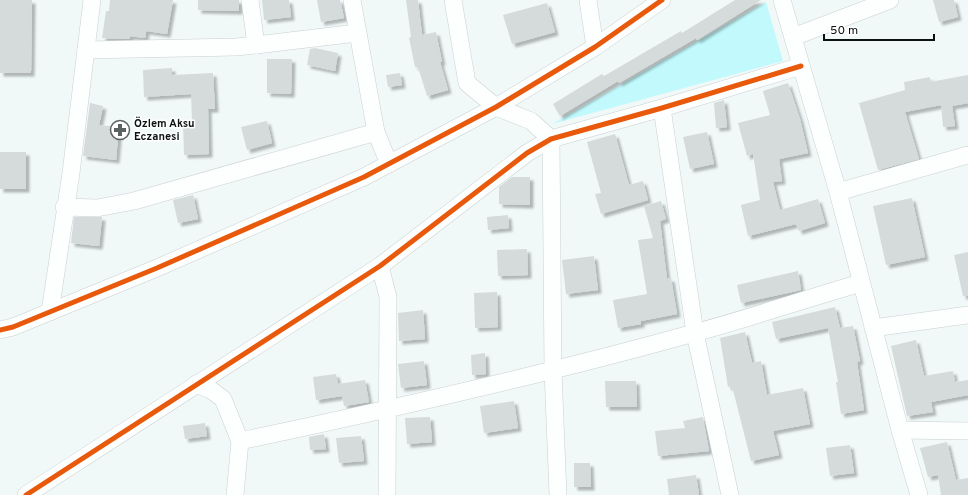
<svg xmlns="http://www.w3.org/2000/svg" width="968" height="495" viewBox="0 0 968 495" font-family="Overpass,sans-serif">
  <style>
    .green { fill: #c1f9fc }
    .building { fill: #d5dbdb; filter: url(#shadow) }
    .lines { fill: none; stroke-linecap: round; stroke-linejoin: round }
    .street-casing { stroke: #cad0d1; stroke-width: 18 }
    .street { stroke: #fdfefe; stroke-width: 17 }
    .cycleway-casing { stroke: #fff; stroke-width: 8 }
    .cycleway { stroke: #e8590c; stroke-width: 5 }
    .labels { text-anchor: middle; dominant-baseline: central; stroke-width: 3; stroke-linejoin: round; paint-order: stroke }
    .poi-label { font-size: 11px; font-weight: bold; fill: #0c1111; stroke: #fff; text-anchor: start }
  </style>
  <defs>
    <filter id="shadow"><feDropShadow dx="3.5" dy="3.5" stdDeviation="1" flood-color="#0004"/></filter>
  </defs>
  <rect width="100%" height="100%" fill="#f0f8f8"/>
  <polygon class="green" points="766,2 783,61 552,124"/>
  <g class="building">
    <polygon points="0,0 32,0 31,73 0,73"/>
    <polygon points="110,0 173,0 167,34 146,31 145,38 130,36 130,39 102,38 106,11 109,11"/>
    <polygon points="198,0 239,0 239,11 198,10"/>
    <polygon points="262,0 289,0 291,17 264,20"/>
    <polygon points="317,0 340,0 344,18 321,22"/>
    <polygon points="406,0 418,0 422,35 436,32 442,62 440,62 448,90 427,96 418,67 415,67 409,38 411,37"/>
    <polygon points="735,0 761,0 697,40 696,38 619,83 618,81 560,116 553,104 602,74 604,76 681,31 682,33"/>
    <polygon points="933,0 954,0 958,17 939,22"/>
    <polygon points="547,3 555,32 512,44 503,15"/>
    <polygon points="315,48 338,53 335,71 307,65 310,49"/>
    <polygon points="267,59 292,59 291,94 267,93"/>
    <polygon points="172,68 172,75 213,73 215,109 208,109 209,154 184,155 183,121 192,121 191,94 144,97 143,70"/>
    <polygon points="400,73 402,85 388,87 386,75"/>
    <polygon points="968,75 968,103 952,106 955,126 943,127 941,105 905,112 919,159 878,170 859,103 905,90 904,82 930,77 930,82"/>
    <polygon points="788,83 800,119 808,153 779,159 782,181 773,182 780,210 818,199 825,223 799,231 796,224 748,236 741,205 760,200 753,154 747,156 738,123 770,115 763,91"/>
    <polygon points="724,100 727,127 716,128 714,103"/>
    <polygon points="90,103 103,106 99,125 119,127 116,160 83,156"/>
    <polygon points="267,121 272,143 247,150 241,127"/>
    <polygon points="707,132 714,164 690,169 683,137"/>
    <polygon points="615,134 629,185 643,181 648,200 601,214 595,194 601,193 587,142"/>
    <rect x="0" y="152" width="26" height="37"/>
    <polygon points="512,177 530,177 530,205 499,204 499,187"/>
    <polygon points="193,195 198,219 178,223 173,200"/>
    <polygon points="912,198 925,257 886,265 873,206"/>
    <polygon points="661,201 666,219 660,221 667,279 671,278 677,314 641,321 641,324 618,328 613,300 647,294 638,240 653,238 644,206"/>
    <polygon points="508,215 509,228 488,230 487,217"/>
    <polygon points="74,217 102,217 99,246 71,243"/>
    <polygon points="527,249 528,275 498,276 497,250"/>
    <polygon points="968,252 968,296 963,296 954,255"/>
    <polygon points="594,256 598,290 566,294 562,260"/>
    <polygon points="798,271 801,290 741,303 737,285"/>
    <polygon points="497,292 498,327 475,328 474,293"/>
    <polygon points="835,307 840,328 853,326 860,361 857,362 864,410 841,414 836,382 838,382 828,328 776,339 772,322"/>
    <polygon points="423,310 425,339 399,341 398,313"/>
    <polygon points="745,332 752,363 761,361 767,395 803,388 810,424 773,431 779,455 751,461 732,386 728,387 720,338"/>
    <polygon points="916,340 924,376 953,371 955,382 968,380 968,395 931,402 933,412 907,416 891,346"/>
    <polygon points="485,353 486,374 472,375 471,355"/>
    <polygon points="424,361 427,385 401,388 398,364"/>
    <polygon points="336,374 338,384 365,380 369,402 344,406 342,396 316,400 313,377"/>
    <polygon points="605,381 636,381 637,407 606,407"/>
    <polygon points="514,401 518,428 484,433 480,406"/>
    <polygon points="430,417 432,442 407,444 405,418"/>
    <polygon points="703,417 709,451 658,456 655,431 685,428 683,421"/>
    <polygon points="205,423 207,436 185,439 183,426"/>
    <polygon points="324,434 326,449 310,450 309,437"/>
    <polygon points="361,436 364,461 339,463 336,438"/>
    <polygon points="947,442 956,480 968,478 968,495 941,495 938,475 928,477 920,448"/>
    <polygon points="850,445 854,473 830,476 826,448"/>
    <polygon points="574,463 590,463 591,487 574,487"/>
    <polygon points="696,475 699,495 669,495 667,479"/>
  </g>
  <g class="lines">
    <g class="street-casing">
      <g id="street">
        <polyline points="352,0 376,132 389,164"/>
        <polyline points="453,0 467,83 496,107 531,121 551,139 553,371 558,495"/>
        <polyline points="588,0 595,47"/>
        <polyline points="782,0 838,192 900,430 919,495"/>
        <polyline points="793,37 890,0"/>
        <polyline points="256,45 357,33"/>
        <polyline points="86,50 236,47 256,45 250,0"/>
        <polyline points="662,108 695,333 730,495"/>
        <polyline points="838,192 968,155"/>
        <polyline points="64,207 97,208 134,201 376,132"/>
        <polyline points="380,266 388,297 387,495"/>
        <polyline points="50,312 71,173 92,0"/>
        <polyline points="873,328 968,315"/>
        <polyline points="0,330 13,327 157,268 364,177 496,107 595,47 662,0"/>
        <polyline points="196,384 211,390 223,399 240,441 235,495"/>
        <polyline points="900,430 968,431"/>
        <path d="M 240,441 C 392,409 544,375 694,333 C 750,318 805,299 861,283"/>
        <polyline points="26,495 380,266 527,153 551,139 662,108 801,66"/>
      </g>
    </g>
    <use href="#street" class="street"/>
    <g class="cycleway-casing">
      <g id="cycleway">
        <polyline points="0,330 13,327 157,268 364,177 496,107 595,47 662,0"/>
        <polyline points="26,495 380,266 527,153 551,139 662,108 801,66"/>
      </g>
    </g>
    <use href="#cycleway" class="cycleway"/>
  </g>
  <defs>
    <g id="pharmacy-ring" transform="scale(1)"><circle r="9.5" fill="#fff" stroke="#5c6262" stroke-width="1.5"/><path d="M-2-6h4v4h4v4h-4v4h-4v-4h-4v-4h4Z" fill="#5c6262"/></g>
  </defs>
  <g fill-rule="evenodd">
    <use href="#pharmacy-ring" x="120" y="130"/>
  </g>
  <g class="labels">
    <g class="poi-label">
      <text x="134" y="124">Özlem Aksu<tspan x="134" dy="13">Eczanesi</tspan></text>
    </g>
  </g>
  <path d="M824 34v6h110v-6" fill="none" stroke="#0c1111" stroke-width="2"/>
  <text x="830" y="34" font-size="12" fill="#0c1111" stroke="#ffffff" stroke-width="3" paint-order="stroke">50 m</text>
</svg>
